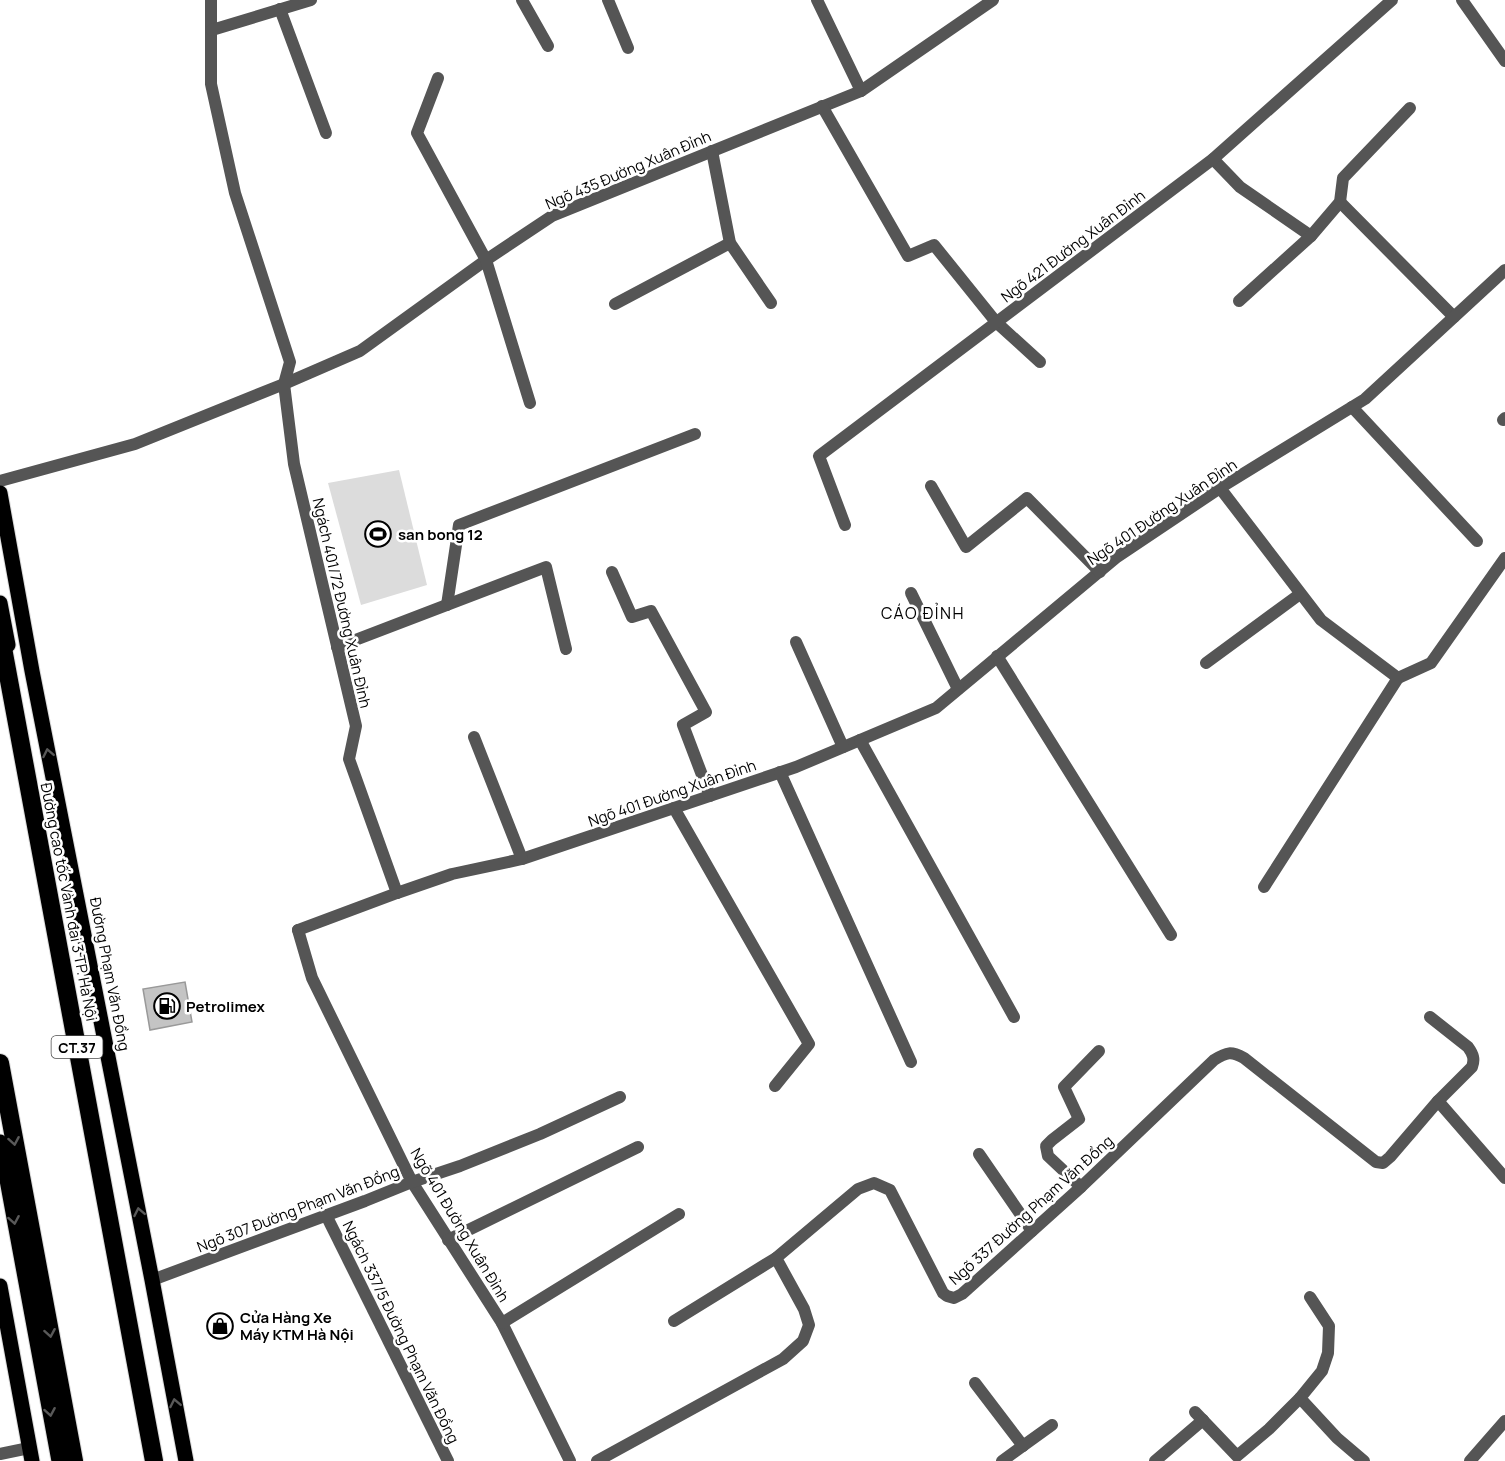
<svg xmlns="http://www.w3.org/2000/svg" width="1505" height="1461" viewBox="0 0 1505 1461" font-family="Manrope,sans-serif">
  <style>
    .green { fill: #dcdcdc }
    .building { fill: #c4c4c4; stroke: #999; stroke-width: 1.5 }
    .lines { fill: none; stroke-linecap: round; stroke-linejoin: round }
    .primary-casing { stroke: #dbdbdb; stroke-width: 17 }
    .motorway-casing { stroke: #dbdbdb; stroke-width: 20 }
    .service { stroke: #555; stroke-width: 12 }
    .minor { stroke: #555; stroke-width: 12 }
    .tertiary { stroke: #555; stroke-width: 12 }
    .primary { stroke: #000; stroke-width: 15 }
    .motorway { stroke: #000; stroke-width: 18 }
    .oneway { stroke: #595959 }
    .labels { text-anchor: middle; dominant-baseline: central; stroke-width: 5; stroke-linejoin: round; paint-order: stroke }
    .shield { fill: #fff; stroke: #4c4c4c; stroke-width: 1.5 }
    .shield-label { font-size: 14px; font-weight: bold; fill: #000 }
    .street-label { font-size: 15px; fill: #000; stroke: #fff }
    .poi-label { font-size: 15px; font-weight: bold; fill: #000; stroke: #fff; text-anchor: start }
    .neighbourhood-label { font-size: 16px; letter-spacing: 1.5px; fill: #000; stroke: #fff }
  </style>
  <rect width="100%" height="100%" fill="#fff"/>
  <polygon class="green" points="399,470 427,585 361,605 328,483"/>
  <polygon class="building" points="185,982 192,1022 150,1030 143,989"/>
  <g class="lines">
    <g class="primary-casing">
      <g id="primary">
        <polyline points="0,493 32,671 152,1280 186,1461"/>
        <polyline points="0,603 8,645"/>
        <polyline points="0,1142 59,1461"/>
        <polyline points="0,1286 32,1461"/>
      </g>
    </g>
    <g class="motorway-casing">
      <g id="motorway">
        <polyline points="0,632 154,1461"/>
        <polyline points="0,1063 74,1461"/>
      </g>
    </g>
    <g class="service">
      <polyline points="0,481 135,444 284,384 360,351 486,260 552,216 861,91 993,0"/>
      <polyline points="1398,678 1431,663 1505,558"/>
      <polyline points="298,930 397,893 452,874 522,859 796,767 936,708 1117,557 1220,488"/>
      <polyline points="1438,1101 1505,1178"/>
      <polyline points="326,1215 448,1461"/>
      <polyline points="1310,1297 1329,1326 1328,1353 1322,1371 1300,1398 1337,1438 1364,1461"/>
      <polyline points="674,1321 776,1258"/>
      <polyline points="975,1383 1023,1446"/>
      <polyline points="1195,1412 1237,1456 1269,1429 1300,1398"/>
      <polyline points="1002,1461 1052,1425"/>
      <polyline points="1155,1461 1203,1420"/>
    </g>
    <g class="minor">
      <polyline points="211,0 211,84 235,193 290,362 284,384 294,464 356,726 349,759 397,893"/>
      <polyline points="522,0 548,46"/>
      <polyline points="608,0 628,48"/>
      <polyline points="817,0 861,91"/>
      <polyline points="280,9 326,133"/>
      <polyline points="212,30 311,0"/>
      <polyline points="438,78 417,133 486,260 530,403"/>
      <polyline points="822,106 908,256 934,245 996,322 1040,362"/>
      <polyline points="712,151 730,243 771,303"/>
      <polyline points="1213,159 1240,187 1311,236"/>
      <polyline points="1340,202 1454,317"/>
      <polyline points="1239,301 1311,236 1340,202 1343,178 1410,108"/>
      <polyline points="615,304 730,243"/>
      <polyline points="1352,407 1477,541"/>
      <polyline points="1503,420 1505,418"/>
      <polyline points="931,486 966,547 1027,498 1100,572"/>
      <polyline points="845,525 819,456 1213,159 1392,0"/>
      <polyline points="612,572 632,617 651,611 706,712 683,725 710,796"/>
      <polyline points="911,593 958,689"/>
      <polyline points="447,605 459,525 695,434"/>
      <polyline points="796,642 843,747"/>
      <polyline points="337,647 546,567 566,649"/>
      <polyline points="997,656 1171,935"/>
      <polyline points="1206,663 1300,594"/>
      <polyline points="474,737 522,859"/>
      <polyline points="860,740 1014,1017"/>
      <polyline points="780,772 911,1062"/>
      <polyline points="674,808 809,1044 775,1086"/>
      <polyline points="1264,887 1398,678 1321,620 1220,488 1365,399 1505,270"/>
      <polyline points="298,930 312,978 412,1182 502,1323 570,1461"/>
      <polyline points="979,1154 1032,1231"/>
      <polyline points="1081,1187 1048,1156 1046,1146 1052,1140 1079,1119 1064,1087 1099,1051"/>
      <polyline points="448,1240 638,1147"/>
      <polyline points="152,1280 365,1201 412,1182 460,1166 540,1134 620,1097"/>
      <polyline points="502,1323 679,1214"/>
      <polyline points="0,1454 29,1448"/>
      <path d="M 597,1461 L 783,1359 L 803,1341 L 809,1325 L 804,1309 L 776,1258 L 858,1189 L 874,1183 L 890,1190 L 943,1293 L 947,1296 L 954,1298 L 962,1294 L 1081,1187 L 1214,1060 C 1227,1052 1231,1051 1244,1058 L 1376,1162 L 1383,1163 L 1390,1157 L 1438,1101 L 1472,1067 C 1475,1059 1473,1054 1468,1047 L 1430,1017"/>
      <polyline points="1470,1461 1505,1421"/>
    </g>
    <polyline class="tertiary" points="1462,0 1505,61"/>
    <use href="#primary" class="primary"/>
    <use href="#motorway" class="motorway"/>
  </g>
  <defs><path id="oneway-chevron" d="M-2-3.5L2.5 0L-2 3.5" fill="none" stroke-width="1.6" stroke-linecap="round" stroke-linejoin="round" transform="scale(1.5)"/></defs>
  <g class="oneway">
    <use href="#oneway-chevron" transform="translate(48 753) rotate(-101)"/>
    <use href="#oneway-chevron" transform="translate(14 1141) rotate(80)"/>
    <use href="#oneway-chevron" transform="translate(139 1212) rotate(-101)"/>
    <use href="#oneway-chevron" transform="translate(14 1220) rotate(80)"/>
    <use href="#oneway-chevron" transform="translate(50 1333) rotate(80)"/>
    <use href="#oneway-chevron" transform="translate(175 1403) rotate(-101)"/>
    <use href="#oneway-chevron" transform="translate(50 1412) rotate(80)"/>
  </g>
  <defs>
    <g id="stadium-ring" transform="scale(1.35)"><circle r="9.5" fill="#fff" stroke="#000" stroke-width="1.5"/><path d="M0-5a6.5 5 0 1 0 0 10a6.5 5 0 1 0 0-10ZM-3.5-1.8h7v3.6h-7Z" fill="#000"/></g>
    <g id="fuel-ring" transform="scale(1.35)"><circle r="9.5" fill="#fff" stroke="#000" stroke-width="1.5"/><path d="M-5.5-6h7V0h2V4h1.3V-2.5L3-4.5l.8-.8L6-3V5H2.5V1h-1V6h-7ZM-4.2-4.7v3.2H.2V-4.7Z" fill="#000"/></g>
    <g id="shop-ring" transform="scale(1.35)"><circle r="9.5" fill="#fff" stroke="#000" stroke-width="1.5"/><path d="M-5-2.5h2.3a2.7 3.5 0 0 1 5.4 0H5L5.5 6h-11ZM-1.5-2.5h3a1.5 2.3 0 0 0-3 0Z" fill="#000"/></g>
  </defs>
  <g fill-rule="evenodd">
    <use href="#stadium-ring" x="378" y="534"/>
    <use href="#fuel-ring" x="167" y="1006"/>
    <use href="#shop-ring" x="220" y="1326"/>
  </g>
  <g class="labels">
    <rect class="shield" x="51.5" y="1036" width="51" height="22" rx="4.5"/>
    <g class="shield-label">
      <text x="77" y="1047">CT.37</text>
    </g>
    <g class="street-label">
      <text transform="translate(628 170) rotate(-23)">Ngõ 435 Đường Xuân Đỉnh</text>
      <text transform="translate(1073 246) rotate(-37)">Ngõ 421 Đường Xuân Đỉnh</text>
      <text transform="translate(1162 512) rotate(-34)">Ngõ 401 Đường Xuân Đỉnh</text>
      <text transform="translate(342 603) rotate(77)">Ngách 401/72 Đường Xuân Đỉnh</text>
      <text transform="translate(672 793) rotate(-19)">Ngõ 401 Đường Xuân Đỉnh</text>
      <text transform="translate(69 902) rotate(79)">Đường cao tốc Vành đai 3 TP. Hà Nội</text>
      <text transform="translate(110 974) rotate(79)">Đường Phạm Văn Đồng</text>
      <text transform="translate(298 1209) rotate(-21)">Ngõ 307 Đường Phạm Văn Đồng</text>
      <text transform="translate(1031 1210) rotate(-42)">Ngõ 337 Đường Phạm Văn Đồng</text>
      <text transform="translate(460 1225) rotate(59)">Ngõ 401 Đường Xuân Đỉnh</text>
      <text transform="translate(401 1332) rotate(64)">Ngách 337/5 Đường Phạm Văn Đồng</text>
    </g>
    <g class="poi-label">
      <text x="398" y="534">san bong 12</text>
      <text x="186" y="1006">Petrolimex</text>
      <text x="240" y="1317">Cửa Hàng Xe<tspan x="240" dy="17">Máy KTM Hà Nội</tspan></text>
    </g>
    <g class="neighbourhood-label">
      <text x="923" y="613">CÁO ĐỈNH</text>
    </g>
  </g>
</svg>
